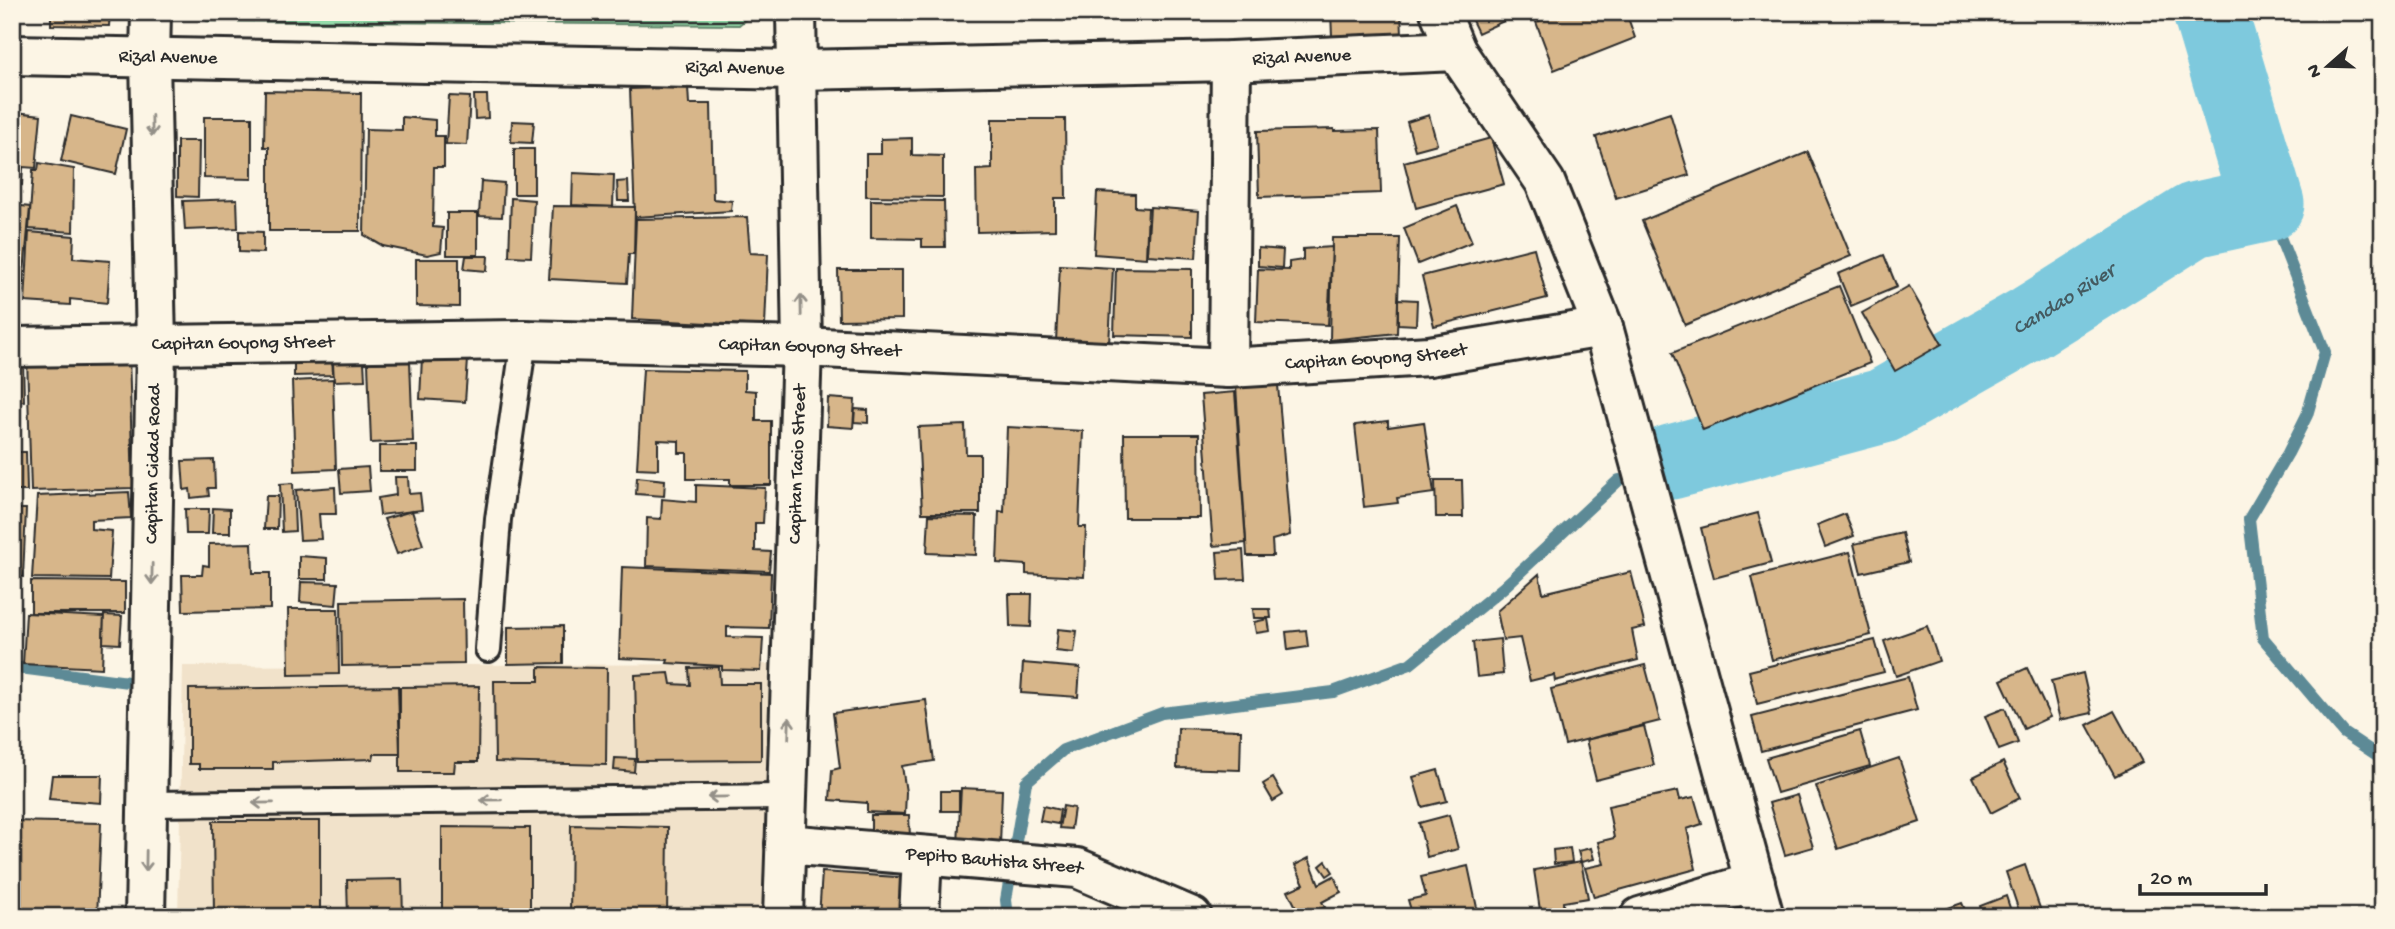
<svg xmlns="http://www.w3.org/2000/svg" width="2395" height="929" viewBox="0 0 2395 929" font-family="'Gochi Hand',sans-serif">
  <style>
    .built { fill: #f1e2ca }
    .green { fill: #95ddab; stroke: #60846b; stroke-width: 2 }
    .lines { fill: none; stroke-linecap: round; stroke-linejoin: round }
    .stream { stroke: #5d8a96; stroke-width: 12 }
    .river { stroke: #7ec9dd; stroke-width: 75 }
    .building { fill: #d7b68a; stroke: #2b2b2b; stroke-width: 2 }
    .service-casing { stroke: #2b2b2b; stroke-width: 30 }
    .minor-casing { stroke: #2b2b2b; stroke-width: 44 }
    .tertiary-casing { stroke: #2b2b2b; stroke-width: 44 }
    .service { stroke: #fcf5e5; stroke-width: 24 }
    .minor { stroke: #fcf5e5; stroke-width: 38 }
    .tertiary { stroke: #fcf5e5; stroke-width: 38 }
    .oneway { stroke: #949088 }
    .labels { text-anchor: middle; dominant-baseline: central; stroke-width: 6; stroke-linejoin: round; paint-order: stroke }
    .street-label { font-size: 19px; fill: #2b2b2b; stroke: #fcf5e5 }
    .water-label { font-size: 21px; font-style: italic; fill: #445a60; stroke: #fcf5e5 }
  </style>
  <rect width="100%" height="100%" fill="#fcf5e5"/>
  <filter id="ink" filterUnits="userSpaceOnUse"><feTurbulence type="fractalNoise" baseFrequency=".0143" numOctaves="2"/><feDisplacementMap in="SourceGraphic" scale="14" xChannelSelector="R" yChannelSelector="G"/><feConvolveMatrix kernelMatrix="1 2 1 2 8 2 1 2 1" color-interpolation-filters="sRGB"/></filter>
  <g filter="url(#ink)">
    <polygon class="built" points="774,664 764,917 178,917 183,666"/>
    <polygon class="green" points="200,12 754,12 739,25 207,21"/>
    <g class="lines">
      <g class="stream">
        <polyline points="2267,204 2325,352 2307,415 2288,453 2249,519 2263,638 2344,733 2383,759"/>
        <polyline points="12,667 128,682"/>
        <polyline points="1008,917 1006,900 1026,782 1063,750 1162,713 1333,692 1410,664 1504,587 1619,480"/>
      </g>
      <path class="river" id="s1" d="M 1671,462 L 1883,406 L 2031,322 L 2194,220 L 2267,204 L 2210,12"/>
    </g>
    <g class="building">
      <polygon points="51,12 110,12 109,26 51,25"/>
      <polygon points="1331,12 1401,12 1402,34 1332,36"/>
      <polygon points="1468,12 1518,12 1519,14 1478,33"/>
      <polygon points="1560,12 1626,12 1635,38 1554,70 1536,22"/>
      <polygon points="688,87 689,104 711,104 713,199 732,201 731,211 635,217 630,89"/>
      <polygon points="265,91 361,93 360,231 269,231 269,147 264,147"/>
      <polygon points="474,95 487,95 488,118 475,119"/>
      <polygon points="449,96 470,97 467,145 446,144"/>
      <polygon points="12,102 16,102 16,112 41,115 36,168 23,167 22,185 16,184 16,201 12,201"/>
      <polygon points="1670,113 1689,175 1616,198 1596,137"/>
      <polygon points="1429,115 1437,144 1415,150 1407,122"/>
      <polygon points="71,116 126,129 116,174 61,161"/>
      <polygon points="204,117 252,117 252,179 204,178"/>
      <polygon points="402,117 435,120 435,136 444,136 444,167 434,167 433,227 443,228 441,252 427,255 383,246 364,235 366,129 402,130"/>
      <polygon points="992,119 1065,119 1066,198 1055,198 1055,230 977,232 976,170 992,169"/>
      <polygon points="512,121 534,122 532,143 511,142"/>
      <polygon points="1334,129 1334,131 1379,130 1381,193 1259,197 1257,131"/>
      <polygon points="912,138 912,155 943,156 943,197 866,196 866,154 881,154 881,139"/>
      <polygon points="1491,138 1504,184 1416,208 1404,162"/>
      <polygon points="177,141 199,141 198,197 177,196"/>
      <rect x="514" y="149" width="20" height="45"/>
      <polygon points="1808,152 1851,256 1685,325 1642,221"/>
      <polygon points="39,163 74,169 73,232 29,229 33,170 38,170"/>
      <polygon points="573,173 614,175 613,207 572,205"/>
      <polygon points="481,181 504,183 502,217 479,216"/>
      <polygon points="628,181 629,201 618,201 617,182"/>
      <polygon points="1097,192 1135,194 1135,207 1148,208 1146,258 1094,254"/>
      <polygon points="511,198 534,200 531,257 509,256"/>
      <polygon points="237,199 238,228 185,230 183,201"/>
      <polygon points="871,200 944,201 945,247 922,247 922,239 871,238"/>
      <polygon points="12,205 30,207 20,317 12,317"/>
      <polygon points="553,206 635,207 634,254 629,254 627,283 549,279"/>
      <polygon points="1457,206 1472,242 1418,264 1404,228"/>
      <polygon points="1150,207 1199,211 1196,258 1147,255"/>
      <rect x="447" y="213" width="31" height="42"/>
      <polygon points="747,217 750,253 768,254 765,326 632,319 636,219"/>
      <polygon points="239,231 263,232 263,253 239,252"/>
      <polygon points="29,232 74,236 73,258 110,261 107,303 70,299 70,305 25,302"/>
      <polygon points="1332,238 1400,238 1397,333 1330,340"/>
      <polygon points="1332,247 1328,325 1256,322 1258,269 1289,270 1289,262 1303,260 1303,249"/>
      <polygon points="1258,248 1283,250 1282,268 1258,266"/>
      <polygon points="1534,248 1547,298 1434,326 1422,276"/>
      <polygon points="1884,255 1897,287 1851,306 1838,274"/>
      <polygon points="466,256 488,256 487,271 464,269"/>
      <polygon points="416,259 459,259 459,307 416,306"/>
      <polygon points="1060,265 1113,268 1109,344 1056,341"/>
      <polygon points="1116,268 1192,269 1192,337 1114,335"/>
      <polygon points="838,270 902,270 902,319 839,320"/>
      <polygon points="1839,286 1870,363 1703,430 1672,353"/>
      <polygon points="1909,286 1942,344 1895,371 1862,313"/>
      <polygon points="1398,299 1417,300 1416,325 1398,324"/>
      <polygon points="129,354 133,488 31,491 27,357"/>
      <polygon points="332,355 333,375 294,376 294,356"/>
      <polygon points="422,357 468,360 465,402 420,399"/>
      <polygon points="12,360 23,360 24,401 17,402 17,452 26,452 27,491 12,491"/>
      <polygon points="364,361 365,380 334,381 333,363"/>
      <polygon points="410,361 413,441 371,443 368,363"/>
      <polygon points="643,369 745,371 745,390 756,391 756,421 771,421 771,485 730,485 730,479 687,479 687,453 679,453 679,441 658,440 658,469 637,468"/>
      <polygon points="333,379 336,469 295,471 292,381"/>
      <polygon points="1278,385 1290,535 1272,540 1273,556 1247,556 1236,386"/>
      <polygon points="1235,392 1246,543 1213,546 1201,395"/>
      <polygon points="828,398 855,400 853,428 827,426"/>
      <polygon points="855,409 868,410 868,423 854,422"/>
      <polygon points="1388,421 1388,427 1424,422 1434,493 1397,498 1398,503 1364,507 1355,425"/>
      <polygon points="965,425 966,454 980,454 980,513 922,513 918,427"/>
      <polygon points="1007,427 1083,431 1079,527 1086,527 1084,577 1026,574 1026,565 997,563 999,511 1004,512"/>
      <polygon points="1124,434 1199,434 1200,518 1125,518"/>
      <rect x="379" y="446" width="38" height="25"/>
      <polygon points="214,460 215,488 208,488 209,496 191,498 190,489 184,490 182,461"/>
      <polygon points="368,467 370,491 341,493 339,469"/>
      <polygon points="395,477 408,477 409,494 420,493 422,510 380,515 378,498 396,495"/>
      <polygon points="637,477 665,480 664,496 636,494"/>
      <polygon points="1435,480 1462,480 1463,517 1436,517"/>
      <polygon points="293,483 295,531 282,532 280,484"/>
      <polygon points="696,485 765,488 763,523 755,523 755,551 771,552 769,571 646,566 647,518 661,519 662,499 696,502"/>
      <polygon points="335,487 336,514 319,514 321,539 300,540 296,490"/>
      <polygon points="129,492 131,518 91,520 91,529 112,531 109,579 32,578 37,496"/>
      <polygon points="266,496 278,496 277,529 264,529"/>
      <polygon points="213,508 230,509 230,533 212,533"/>
      <polygon points="12,509 26,509 23,577 12,577"/>
      <polygon points="185,509 209,509 208,534 186,534"/>
      <polygon points="412,511 423,545 397,554 384,519"/>
      <polygon points="1758,513 1771,563 1714,578 1701,528"/>
      <polygon points="1845,514 1854,536 1825,547 1817,525"/>
      <polygon points="929,515 977,516 976,555 927,553"/>
      <polygon points="1902,533 1909,562 1861,573 1854,544"/>
      <polygon points="252,543 253,573 270,573 270,609 183,611 182,575 202,575 203,565 209,566 209,544"/>
      <polygon points="1243,550 1245,579 1219,580 1217,552"/>
      <polygon points="1850,552 1871,635 1772,660 1752,577"/>
      <polygon points="299,556 327,558 327,579 299,579"/>
      <polygon points="622,567 771,573 769,628 727,627 727,637 763,638 761,671 722,670 722,666 667,663 668,660 619,658"/>
      <polygon points="1631,572 1645,627 1632,630 1638,660 1555,681 1554,675 1530,681 1520,638 1503,640 1497,611 1539,574 1543,593"/>
      <polygon points="31,581 125,582 125,613 31,613"/>
      <polygon points="301,582 338,583 336,605 300,602"/>
      <polygon points="1009,594 1032,594 1031,627 1010,626"/>
      <polygon points="463,599 464,664 342,666 341,601"/>
      <polygon points="288,609 338,609 339,674 289,675"/>
      <polygon points="1253,609 1270,609 1271,618 1254,618"/>
      <polygon points="26,613 104,617 102,668 23,664"/>
      <polygon points="104,615 122,616 120,644 103,643"/>
      <polygon points="1268,619 1270,631 1256,633 1254,622"/>
      <polygon points="563,626 563,663 508,664 508,627"/>
      <polygon points="1927,626 1939,661 1896,676 1884,641"/>
      <polygon points="1058,629 1077,631 1074,653 1056,651"/>
      <polygon points="1306,630 1308,647 1288,650 1286,632"/>
      <polygon points="1500,639 1503,674 1477,677 1473,642"/>
      <polygon points="1875,640 1884,672 1757,704 1749,671"/>
      <polygon points="1023,663 1080,668 1078,697 1021,693"/>
      <polygon points="1645,665 1660,721 1565,745 1551,689"/>
      <polygon points="539,667 607,668 606,765 495,762 494,681 539,681"/>
      <polygon points="719,667 720,684 761,684 761,760 637,761 635,675 669,673 671,684 690,685 689,668"/>
      <polygon points="2027,668 2050,717 2024,729 2001,680"/>
      <polygon points="2083,673 2092,713 2060,720 2051,681"/>
      <polygon points="1908,677 1917,710 1761,751 1752,717"/>
      <polygon points="398,686 400,754 374,754 373,759 273,762 273,769 199,769 199,764 189,764 189,689"/>
      <polygon points="479,686 478,762 455,762 454,772 400,772 400,687"/>
      <polygon points="926,700 934,761 902,766 906,792 905,814 867,812 867,803 830,800 832,770 840,768 833,713"/>
      <polygon points="2005,708 2018,743 1999,750 1985,716"/>
      <polygon points="2114,711 2142,762 2115,776 2087,725"/>
      <polygon points="1644,726 1654,765 1596,780 1586,740"/>
      <polygon points="1178,728 1241,730 1240,770 1177,768"/>
      <polygon points="1860,731 1870,766 1777,793 1766,758"/>
      <polygon points="615,758 635,759 634,772 614,770"/>
      <polygon points="1899,758 1920,822 1838,849 1816,786"/>
      <polygon points="2003,762 2020,798 1991,813 1973,777"/>
      <polygon points="1438,770 1447,801 1422,807 1413,777"/>
      <polygon points="52,775 102,775 101,803 49,799"/>
      <polygon points="1273,778 1283,795 1273,801 1263,784"/>
      <polygon points="961,788 1002,790 1000,846 958,844"/>
      <rect x="941" y="791" width="18" height="20"/>
      <polygon points="1678,791 1680,800 1694,797 1702,824 1687,829 1696,869 1594,897 1585,868 1604,864 1598,842 1614,838 1608,806"/>
      <polygon points="1797,795 1813,847 1785,855 1769,803"/>
      <polygon points="1043,806 1060,810 1058,824 1040,821"/>
      <polygon points="1063,806 1074,808 1071,829 1059,828"/>
      <polygon points="871,815 909,815 910,837 871,837"/>
      <polygon points="1449,815 1458,849 1427,857 1419,823"/>
      <polygon points="12,821 101,823 97,917 12,917"/>
      <polygon points="213,821 320,821 320,917 214,917"/>
      <polygon points="571,825 668,827 667,917 570,917"/>
      <polygon points="442,827 530,828 530,917 442,917"/>
      <polygon points="1570,848 1572,862 1554,864 1553,850"/>
      <polygon points="1591,848 1594,859 1581,862 1578,851"/>
      <polygon points="1309,858 1319,884 1334,876 1341,892 1322,902 1325,907 1306,917 1301,917 1288,891 1304,884 1295,865"/>
      <polygon points="1326,861 1333,872 1327,876 1320,866"/>
      <polygon points="1581,862 1588,898 1563,902 1564,917 1541,917 1534,870"/>
      <polygon points="2025,865 2043,917 2021,917 2006,872"/>
      <polygon points="1468,866 1479,917 1413,917 1408,900 1426,896 1421,877"/>
      <polygon points="822,872 911,878 909,917 819,917"/>
      <polygon points="402,879 403,917 348,917 347,880"/>
      <polygon points="2006,896 2013,917 1984,917 1980,906"/>
      <polygon points="1962,903 1968,917 1923,917"/>
      <polygon points="972,909 987,909 988,917 972,917"/>
    </g>
    <g class="lines">
      <g class="service-casing">
        <g id="service">
          <polyline points="488,649 498,519 524,340"/>
          <polyline points="147,804 787,797"/>
        </g>
      </g>
      <g class="minor-casing">
        <g id="minor">
          <polyline points="1440,12 1456,51"/>
          <path id="s2" d="M 12,347 L 524,340 L 802,347 L 1228,368 L 1429,356 L 1603,327"/>
          <polyline points="1228,368 1231,61"/>
          <path id="s3" d="M 785,844 L 1077,868 L 1192,917"/>
          <path id="s4" d="M 145,917 L 156,345 L 150,58 L 151,12"/>
          <path id="s5" d="M 783,917 L 802,347 L 796,12"/>
          <polyline points="919,917 922,856"/>
          <polyline points="1640,917 1755,882"/>
        </g>
      </g>
      <g class="tertiary-casing">
        <g id="tertiary">
          <path id="s6" d="M 12,55 L 798,70 L 1231,61 L 1456,51 L 1545,182 L 1603,327 L 1764,917"/>
        </g>
      </g>
      <use href="#service" class="service"/>
      <use href="#minor" class="minor"/>
      <use href="#tertiary" class="tertiary"/>
    </g>
    <defs><path id="oneway-shaft" d="M-6 0H5M1.5-3L5.5 0L1.5 3" fill="none" stroke-width="1.6" stroke-linecap="round" stroke-linejoin="round" transform="scale(1.75)"/></defs>
    <g class="oneway">
      <use href="#oneway-shaft" transform="translate(152 126) rotate(89)"/>
      <use href="#oneway-shaft" transform="translate(801 305) rotate(-91)"/>
      <use href="#oneway-shaft" transform="translate(152 574) rotate(91)"/>
      <use href="#oneway-shaft" transform="translate(789 728) rotate(-88)"/>
      <use href="#oneway-shaft" transform="translate(718 797) rotate(179)"/>
      <use href="#oneway-shaft" transform="translate(491 800) rotate(179)"/>
      <use href="#oneway-shaft" transform="translate(263 803) rotate(179)"/>
      <use href="#oneway-shaft" transform="translate(146 861) rotate(91)"/>
    </g>
  </g>
  <g class="labels">
    <g class="street-label">
      <text stroke="none"><textPath href="#s6" startOffset="156">Rizal Avenue</textPath></text>
      <text stroke="none"><textPath href="#s6" startOffset="1290">Rizal Avenue</textPath></text>
      <text stroke="none"><textPath href="#s6" startOffset="723">Rizal Avenue</textPath></text>
      <text stroke="none"><textPath href="#s2" startOffset="231">Capitan Goyong Street</textPath></text>
      <text stroke="none"><textPath href="#s2" startOffset="798">Capitan Goyong Street</textPath></text>
      <text stroke="none"><textPath href="#s2" startOffset="1365">Capitan Goyong Street</textPath></text>
      <text stroke="none"><textPath href="#s4" startOffset="453">Capitan Cidad Road</textPath></text>
      <text stroke="none"><textPath href="#s5" startOffset="453">Capitan Tacio Street</textPath></text>
      <text stroke="none"><textPath href="#s3" startOffset="210">Pepito Bautista Street</textPath></text>
    </g>
    <g class="water-label">
      <text stroke="none"><textPath href="#s1" startOffset="429">Candao River</textPath></text>
    </g>
  </g>
  <rect width="2395" height="929" fill="none" stroke="#fcf5e5" stroke-width="42"/>
  <rect x="21" y="21" width="2353" height="887" fill="none" stroke="#2b2b2b" stroke-width="2.5" filter="url(#ink)"/>
  <g transform="translate(2328 66) rotate(250)" stroke="#fcf5e5" stroke-width="5" paint-order="stroke">
  <path d="M0-5L12 26L0 18L-12 26Z" fill="#2b2b2b"/>
  <text y="-10" font-size="19" font-weight="bold" text-anchor="middle" fill="#2b2b2b">N</text>
  </g>
  <path d="M2140 884v10h126v-10" fill="none" stroke="#2b2b2b" stroke-width="3.5"/>
  <text x="2150" y="884" font-size="21" fill="#2b2b2b" stroke="#fcf5e5" stroke-width="5" paint-order="stroke">20 m</text>
</svg>
